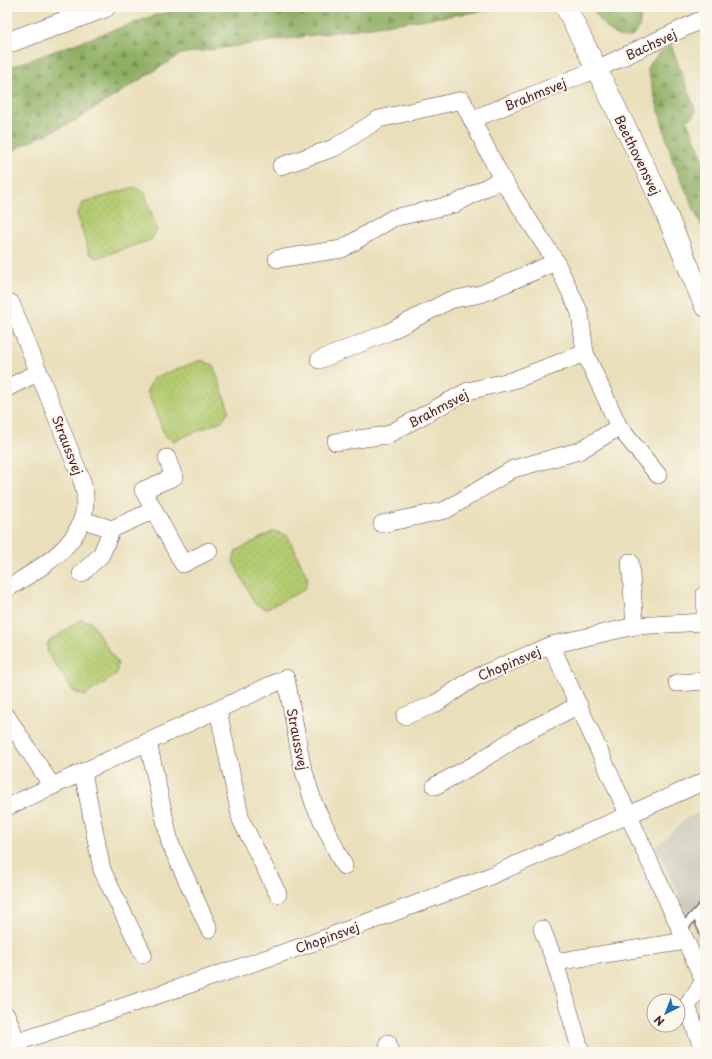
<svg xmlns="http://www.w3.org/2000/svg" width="712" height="1059" viewBox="0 0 712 1059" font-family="'Playpen Sans',sans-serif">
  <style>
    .industrial { fill: #c8c4b8 }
    .grass { fill: url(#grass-dots); stroke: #7e754e }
    .forest { fill: url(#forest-firs); stroke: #6c6746 }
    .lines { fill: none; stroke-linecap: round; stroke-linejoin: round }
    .service-casing { stroke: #623c40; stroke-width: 10 }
    .minor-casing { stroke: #623c40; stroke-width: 18 }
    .tertiary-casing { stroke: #623c40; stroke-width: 22 }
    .service { stroke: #fff; stroke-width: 8 }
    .minor { stroke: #fff; stroke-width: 17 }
    .tertiary { stroke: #fff; stroke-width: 21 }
    .labels { text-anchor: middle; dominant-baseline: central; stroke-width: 4; stroke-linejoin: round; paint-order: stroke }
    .street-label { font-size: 13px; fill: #4a1f2b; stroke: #fbf7ec }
  </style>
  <defs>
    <pattern id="grass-dots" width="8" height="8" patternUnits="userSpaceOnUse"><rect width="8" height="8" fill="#b3cb70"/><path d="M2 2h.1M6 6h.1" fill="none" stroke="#9bae61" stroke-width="1.8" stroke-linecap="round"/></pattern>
    <pattern id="forest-firs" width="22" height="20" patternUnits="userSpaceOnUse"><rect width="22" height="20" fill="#8eaf62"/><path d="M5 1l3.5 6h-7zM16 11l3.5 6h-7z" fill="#768e51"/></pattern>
  </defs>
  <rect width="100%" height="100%" fill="#fbf7ec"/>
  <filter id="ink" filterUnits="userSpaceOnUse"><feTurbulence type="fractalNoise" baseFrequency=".025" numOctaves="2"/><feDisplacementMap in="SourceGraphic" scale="8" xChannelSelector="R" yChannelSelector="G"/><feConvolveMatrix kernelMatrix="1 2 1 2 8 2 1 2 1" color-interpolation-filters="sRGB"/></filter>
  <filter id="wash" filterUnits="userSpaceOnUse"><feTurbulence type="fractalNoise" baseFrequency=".012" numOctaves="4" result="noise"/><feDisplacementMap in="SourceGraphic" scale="16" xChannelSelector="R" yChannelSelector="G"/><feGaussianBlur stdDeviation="0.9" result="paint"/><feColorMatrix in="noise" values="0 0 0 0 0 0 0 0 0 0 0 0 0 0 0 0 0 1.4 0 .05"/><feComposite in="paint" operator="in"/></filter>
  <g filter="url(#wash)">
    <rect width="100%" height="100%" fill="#e9dfba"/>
    <polygon class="industrial" points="705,810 705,954 657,847 687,818"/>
    <g class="grass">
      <polygon points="134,187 145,193 157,230 151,240 96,258 89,253 77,214 83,203"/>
      <polygon points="201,360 213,365 229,410 222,421 174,441 165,436 147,391 153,378"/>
      <polygon points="274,531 288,536 308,579 304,590 266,609 255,604 233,561 236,551"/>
      <polygon points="80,620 91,622 118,664 116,675 84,696 73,691 47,652 48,642"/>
    </g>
    <g class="forest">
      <polygon points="185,7 511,7 181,54 76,120 7,153 7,68 156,15"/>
      <path d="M 592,7 L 638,7 C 644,20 639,42 621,37 C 608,33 598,18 592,7 Z"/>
      <polygon points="671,45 696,112 687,121 705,163 705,234 672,159 647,68 659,53"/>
    </g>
  </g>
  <g filter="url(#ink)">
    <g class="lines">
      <g class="service-casing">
        <g id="service">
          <polyline points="696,914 705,934"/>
          <polyline points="681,930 705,904"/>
        </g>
      </g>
      <g class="minor-casing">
        <g id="minor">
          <polyline points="473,119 597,69 705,18"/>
          <polyline points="281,166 334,148 379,119 462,100 502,179 556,262 580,313 585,353 619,427 658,475"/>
          <polyline points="277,259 342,249 393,218 455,204 502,179"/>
          <path d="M 7,304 L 11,303 L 81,478 C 83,485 86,493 85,500 C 85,546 40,567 7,589"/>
          <polyline points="319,360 389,332 450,300 481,294 556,262"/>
          <polyline points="7,388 39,372"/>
          <polyline points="336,442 387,435 468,391 514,380 585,353"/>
          <polyline points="167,458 174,477 143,490 183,564 209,551"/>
          <polyline points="83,520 112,529 154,510"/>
          <polyline points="382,524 446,510 513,469 579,451 619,427"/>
          <polyline points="630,562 635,626"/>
          <polyline points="81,574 101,555 112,529"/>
          <polyline points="705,594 705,623"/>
          <polyline points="551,645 704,981 687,1006 704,1052"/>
          <polyline points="677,683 705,681"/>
          <polyline points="218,710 241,820 278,894"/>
          <polyline points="405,716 435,704 474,678 551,645 635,626 704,622"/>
          <polyline points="7,717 52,786"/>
          <polyline points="148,742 170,843 209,929"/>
          <polyline points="83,772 102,870 143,954"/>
          <polyline points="435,786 474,765 520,735 579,705"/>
          <polyline points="7,807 286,678 302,765 314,804 344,866"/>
          <polyline points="542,929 555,962 581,1052"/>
          <polyline points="555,962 686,941"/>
          <polyline points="7,1016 21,1052"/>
          <polyline points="18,1042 315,942 488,877 705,781"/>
          <polyline points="388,1043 390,1052"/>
        </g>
      </g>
      <g class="tertiary-casing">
        <g id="tertiary">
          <polyline points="566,7 657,192 705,306"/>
          <polyline points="7,43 105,7"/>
        </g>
      </g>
      <use href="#service" class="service"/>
      <use href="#minor" class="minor"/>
      <use href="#tertiary" class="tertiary"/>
    </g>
  </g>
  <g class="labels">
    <g class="street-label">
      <text transform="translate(651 44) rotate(-25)">Bachsvej</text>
      <text transform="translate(535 94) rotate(-22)">Brahmsvej</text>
      <text transform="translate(638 155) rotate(64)">Beethovensvej</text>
      <text transform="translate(438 408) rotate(-28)">Brahmsvej</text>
      <text transform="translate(68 445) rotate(69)">Straussvej</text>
      <text transform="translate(509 663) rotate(-23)">Chopinsvej</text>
      <text transform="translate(298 739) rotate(79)">Straussvej</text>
      <text transform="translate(327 937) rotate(-20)">Chopinsvej</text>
    </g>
  </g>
  <rect width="712" height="1059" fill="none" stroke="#fbf7ec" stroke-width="24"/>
  <g transform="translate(666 1013) rotate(222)"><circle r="19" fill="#fbf7ec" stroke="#b4a19f"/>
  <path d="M0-3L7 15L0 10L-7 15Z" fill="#1f6fb2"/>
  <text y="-6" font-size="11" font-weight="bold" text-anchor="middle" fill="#4a1f2b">N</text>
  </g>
</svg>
